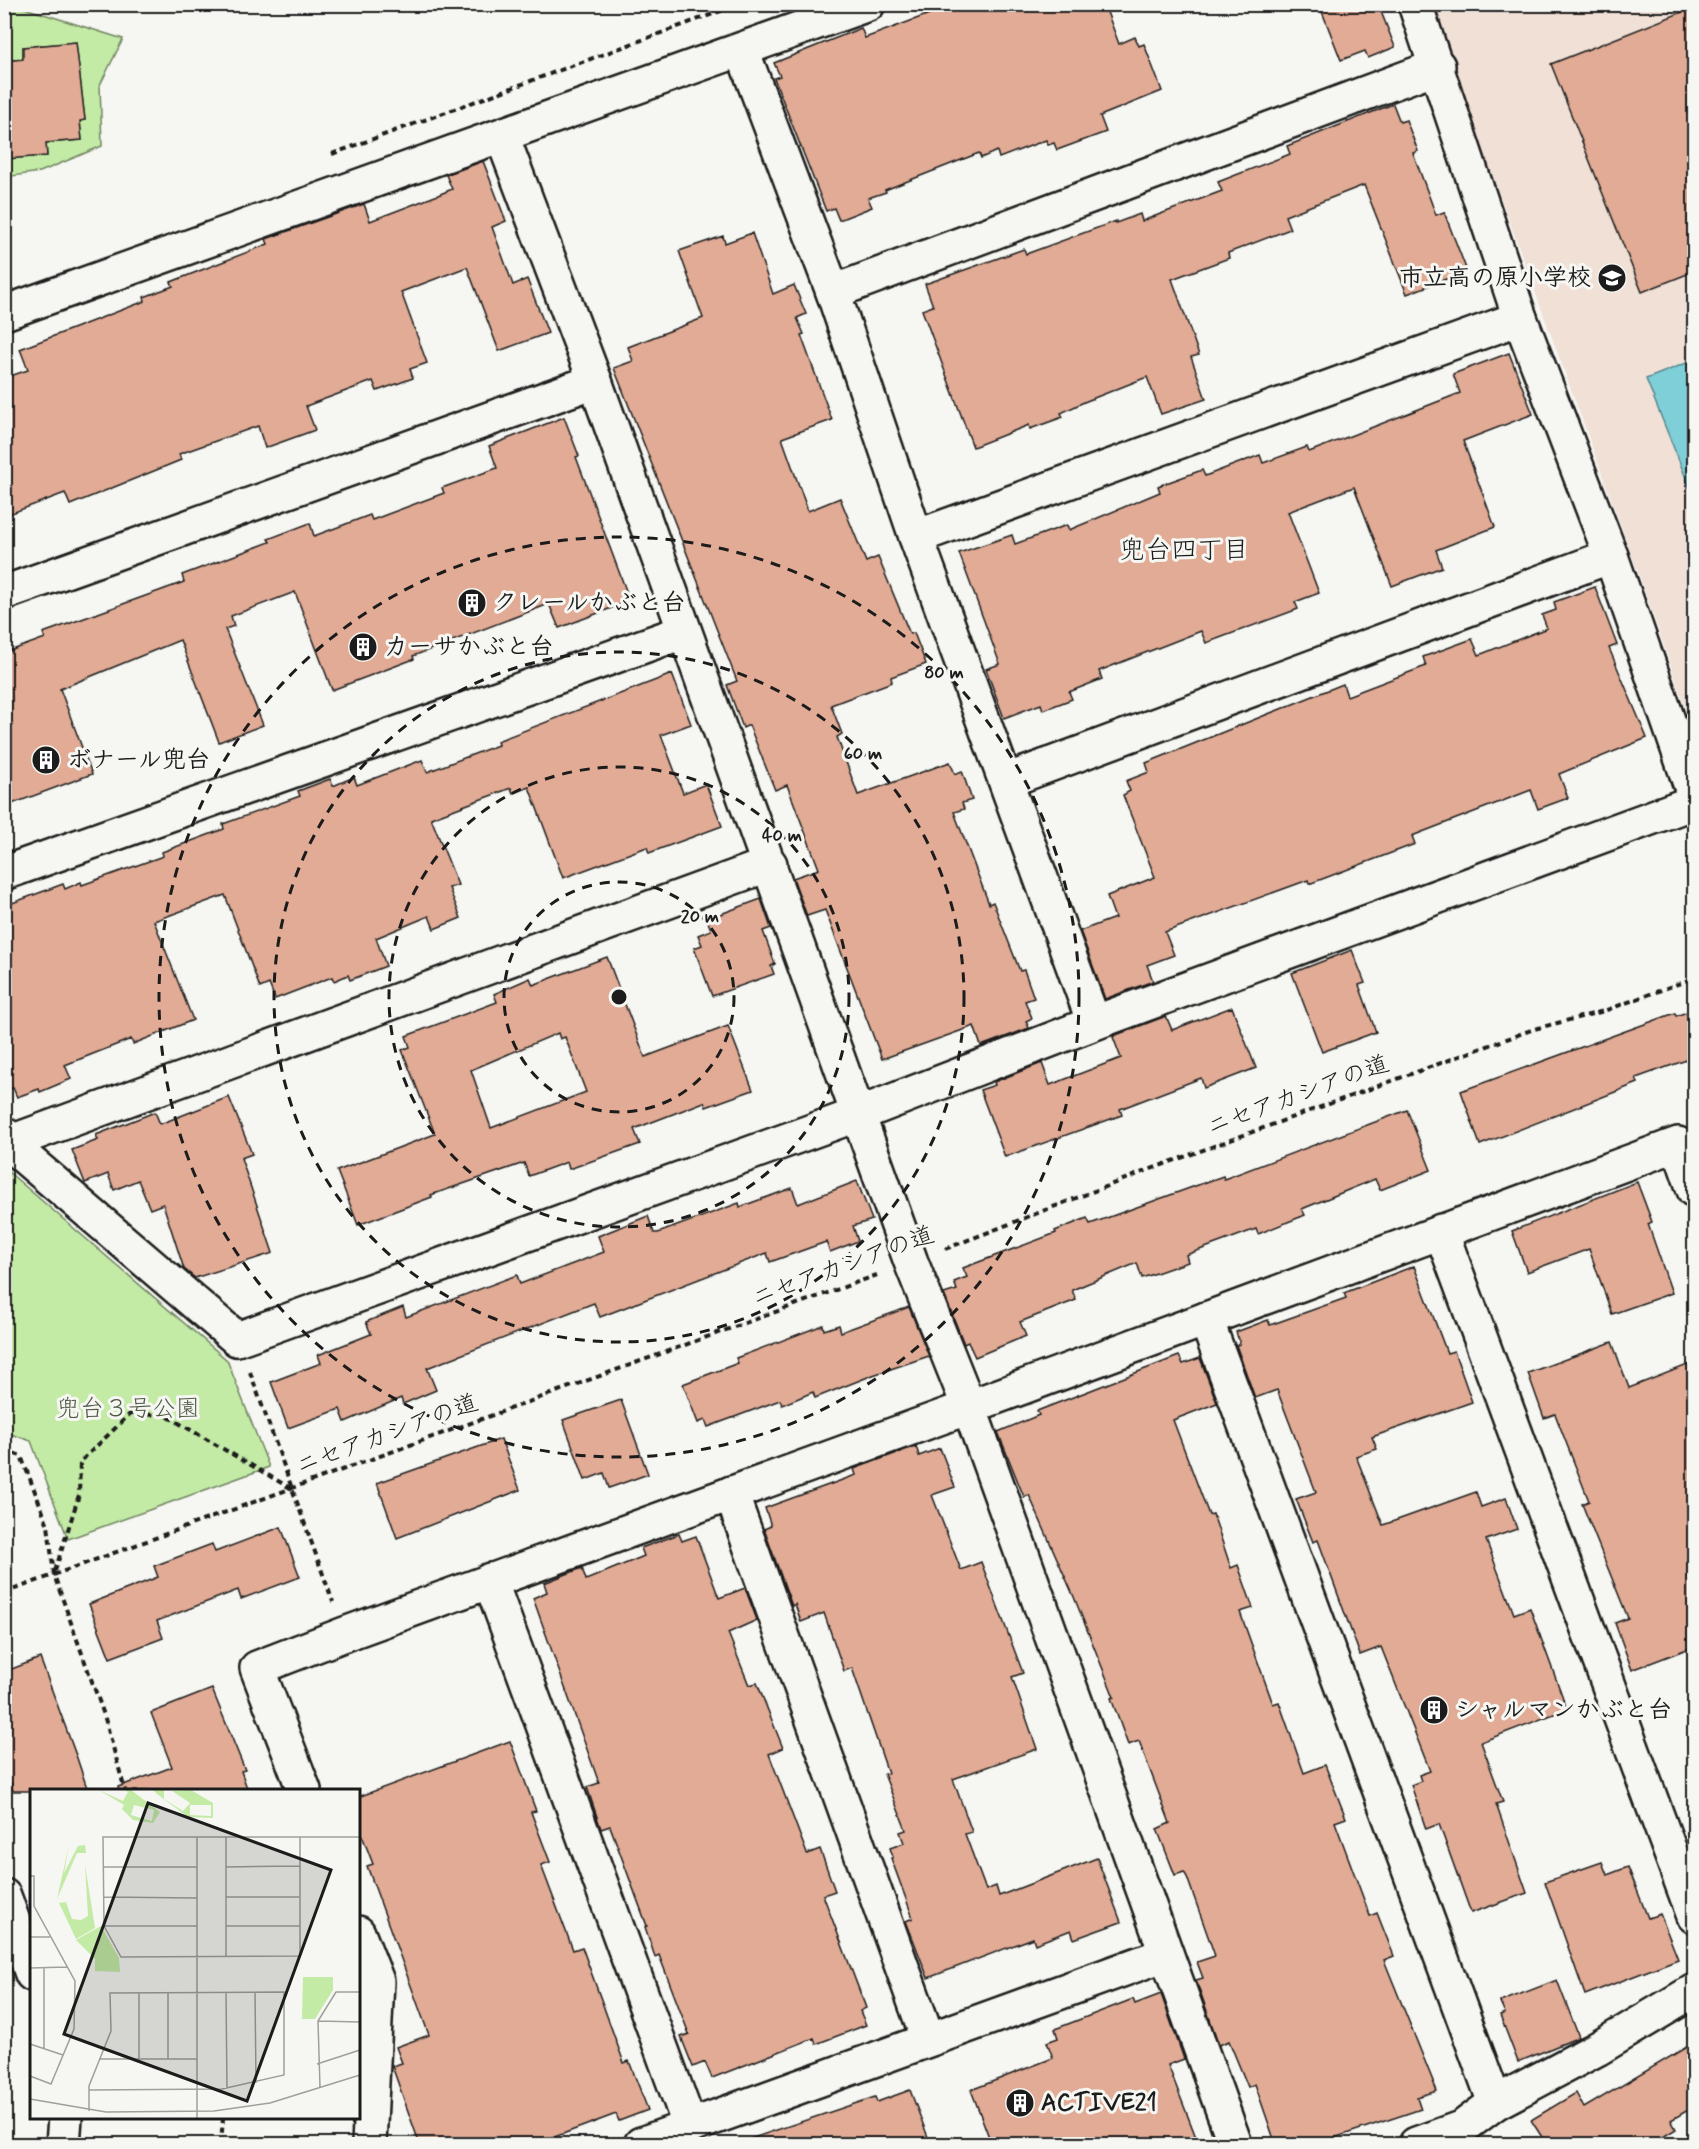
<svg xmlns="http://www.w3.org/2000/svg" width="1699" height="2149" viewBox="0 0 1699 2149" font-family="Mynerve,'Klee One',sans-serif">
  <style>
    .built { fill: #f0e0d6 }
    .green { fill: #c3eba6; stroke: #708461; stroke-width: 1.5 }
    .water { fill: #7ecfd8; stroke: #57878d; stroke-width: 1.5 }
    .building { fill: #e1ab95; stroke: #1c1c1c; stroke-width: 1.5; fill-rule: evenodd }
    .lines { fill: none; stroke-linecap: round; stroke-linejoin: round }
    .street-casing { stroke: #1c1c1c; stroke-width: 38 }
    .path { stroke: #1c1c1c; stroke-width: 4; stroke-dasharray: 6 4.5; stroke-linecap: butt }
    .street { stroke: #f6f6f2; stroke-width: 33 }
    .ring { fill: none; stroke: #1c1c1c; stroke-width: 3; stroke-dasharray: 10 8 }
    .labels { text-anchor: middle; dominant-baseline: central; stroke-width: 6; stroke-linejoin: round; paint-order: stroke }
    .poi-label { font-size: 24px; font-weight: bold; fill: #1c1c1c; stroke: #f6f6f2; text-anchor: start }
    .street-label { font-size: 24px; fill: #1c1c1c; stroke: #f6f6f2 }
    .park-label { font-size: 24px; fill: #4e5a45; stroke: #f6f6f2 }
    .neighbourhood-label { font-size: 26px; fill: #1c1c1c; stroke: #f6f6f2 }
    .inset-road { fill: none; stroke: #9f9f9c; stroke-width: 1.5 }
    .view { fill: #1c1c1c; fill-opacity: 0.15; stroke: #1c1c1c; stroke-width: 3 }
    .inset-edge { fill: none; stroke: #1c1c1c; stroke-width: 3 }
    .centre { fill: #1c1c1c; stroke: #f6f6f2; stroke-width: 3 }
    .ring-label { font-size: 18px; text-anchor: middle; font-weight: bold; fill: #1c1c1c; stroke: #f6f6f2; stroke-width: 6; stroke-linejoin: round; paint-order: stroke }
  </style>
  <rect width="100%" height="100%" fill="#f6f6f2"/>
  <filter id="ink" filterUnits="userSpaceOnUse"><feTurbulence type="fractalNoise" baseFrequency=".0167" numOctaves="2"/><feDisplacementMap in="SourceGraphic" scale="12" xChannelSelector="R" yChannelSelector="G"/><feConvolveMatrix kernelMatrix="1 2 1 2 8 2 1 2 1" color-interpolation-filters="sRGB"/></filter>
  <g filter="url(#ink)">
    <polygon class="built" points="1430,5 1694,5 1694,732 1638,572"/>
    <g class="green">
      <polygon points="4,5 15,5 123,39 100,85 102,146 40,172 5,177 5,159 47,156 46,143 82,140 80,121 85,120 76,42 23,47 23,59 5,61"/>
      <polygon points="5,1169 227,1360 269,1467 68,1539 31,1441 5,1432"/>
    </g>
    <polygon class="water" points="1694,360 1694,498 1646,379"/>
    <g class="building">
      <polygon points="956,4 1104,4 1119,44 1135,37 1139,46 1144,44 1162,91 1100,116 1106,132 1057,150 1054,143 1048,145 1046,140 999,158 997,151 981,158 979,153 885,190 886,192 868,198 872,207 839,220 834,208 826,211 774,78 780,76 774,63 861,28 865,38"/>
      <polygon points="1319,4 1378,4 1395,47 1368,58 1365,51 1341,60"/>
      <polygon points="1695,7 1695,271 1642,292 1551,64"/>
      <polygon points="76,42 85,120 80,121 82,140 46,143 47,156 4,159 4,61 23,59 23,47"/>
      <polygon points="1393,104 1400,122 1406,120 1418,151 1413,153 1436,215 1444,212 1467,271 1407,294 1364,185 1285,216 1290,229 1228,253 1229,258 1172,279 1199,355 1191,357 1206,399 1161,414 1147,377 1084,402 1061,413 1063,417 1030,429 1029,425 973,447 922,310 933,306 925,284 1024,249 1026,254 1116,221 1116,223 1140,214 1142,221 1222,191 1218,182 1290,154 1287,146"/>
      <polygon points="483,161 506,221 492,227 513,285 527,279 548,333 499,351 467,267 401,292 427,363 410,369 413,378 377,391 373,381 306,406 315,430 265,448 258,426 179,454 181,460 70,505 65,493 4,516 4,378 28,370 20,349 145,301 144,297 173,286 171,282 268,244 266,239 274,236 364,204 370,221 438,195 452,189 446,175"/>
      <polygon points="752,233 773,294 794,285 806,314 797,318 804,334 801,335 832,420 782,438 808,511 840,498 866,562 878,557 910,634 914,633 926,664 891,677 892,682 831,705 842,734 837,737 858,795 950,762 955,774 962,771 972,800 962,803 964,809 954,812 989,904 993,902 1020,971 1024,970 1034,998 1025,1001 1032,1018 1026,1021 1029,1028 981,1046 974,1026 882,1059 825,910 807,916 793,878 819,869 787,785 775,790 749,725 743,728 727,685 737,681 614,368 633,361 628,347 703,318 679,251 723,236 725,243"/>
      <polygon points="1509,353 1533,414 1463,441 1495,527 1436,550 1442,567 1392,586 1354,487 1288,512 1319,593 1295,602 1298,609 1206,643 1201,631 1099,671 1102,679 1069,692 1072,699 1043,710 1041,704 1004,718 986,669 1000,664 959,553 1012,535 1015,544 1067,525 1069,530 1160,492 1158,486 1202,470 1205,476 1260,455 1263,463 1307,447 1309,452 1460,393 1453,374"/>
      <polygon points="564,417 579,456 576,457 630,601 559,628 549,604 413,656 414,659 332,690 295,592 231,616 234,626 225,629 263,725 219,742 180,640 60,689 92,774 4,807 4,653 45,638 43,633 184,582 182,575 270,542 268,539 310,523 314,536 370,515 372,520 444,493 442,488 497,468 489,446"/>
      <polygon points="1595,587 1617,645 1609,648 1647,738 1559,774 1568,798 1538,809 1531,790 1412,836 1415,844 1309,884 1308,880 1165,932 1174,955 1147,965 1153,981 1105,999 1080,931 1115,918 1107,896 1155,877 1123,795 1130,791 1126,781 1149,772 1146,763 1343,684 1347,696 1426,666 1423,657 1472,639 1479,655 1547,628 1542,615 1556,610 1554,602"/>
      <polygon points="672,674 691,724 661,735 683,793 706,784 722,826 649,853 647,847 563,878 529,787 513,793 511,788 431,818 458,885 449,888 461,918 434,929 429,916 376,938 386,966 350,980 348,975 334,981 332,977 275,999 269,984 260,988 225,895 154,921 193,1020 133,1044 131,1039 65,1065 71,1079 40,1092 39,1089 17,1097 13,1088 4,1091 4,906 63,884 65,889 81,882 82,885 163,856 162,852 224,829 223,824 300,796 298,791 330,779 333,786 354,777 357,785 422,760 427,772 498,745 497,741"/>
      <polygon points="761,899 771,928 763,931 775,964 771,966 774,974 712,996 694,948 702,945 698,935 711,930 707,919"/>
      <polygon points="1352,950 1365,983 1359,985 1376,1032 1322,1052 1292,973"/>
      <path d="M 607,957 L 645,1057 L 728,1026 L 753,1090 L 706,1107 L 704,1102 L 634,1129 L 640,1144 L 569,1169 L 567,1162 L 529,1176 L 524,1163 L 431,1195 L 432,1197 L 358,1225 L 337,1171 L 435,1134 L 402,1050 L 410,1047 L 406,1036 L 497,1002 L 494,994 L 530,978 L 533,985 ZM 558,1033 L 560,1039 L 565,1037 L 586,1092 L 491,1128 L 471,1070 Z"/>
      <polygon points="1232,1007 1256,1068 1204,1088 1201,1078 1120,1109 1122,1115 1005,1157 980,1090 995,1085 994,1082 1042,1063 1050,1085 1121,1058 1113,1037 1116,1035 1166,1016 1172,1030"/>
      <polygon points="1695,1009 1695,1057 1636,1078 1638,1083 1480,1145 1461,1091 1675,1013 1676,1016"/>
      <polygon points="229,1097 252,1154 241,1158 273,1253 195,1278 184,1269 163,1204 150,1209 138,1180 114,1190 108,1174 85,1183 72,1150 98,1140 96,1135 155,1112 160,1124"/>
      <polygon points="1407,1110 1431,1170 1380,1190 1375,1179 1302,1209 1305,1215 1258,1234 1256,1229 1186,1255 1188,1262 1142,1278 1137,1263 1072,1290 1076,1300 1020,1322 1026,1336 975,1357 968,1342 964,1344 944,1294 957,1290 954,1282 967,1277 963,1268 1056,1233 1055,1231 1087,1218 1090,1224 1223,1176 1224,1179"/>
      <polygon points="857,1181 872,1220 853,1226 858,1241 830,1252 826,1242 770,1262 767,1253 600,1317 594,1303 427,1368 436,1390 403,1404 401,1398 345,1422 340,1409 288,1428 271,1382 321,1363 318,1355 371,1334 366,1322 403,1307 406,1317 517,1275 520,1284 604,1252 598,1236 648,1216 654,1233 658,1233 739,1203 740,1207 792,1188 798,1204"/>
      <polygon points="1637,1182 1652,1222 1648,1224 1672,1293 1612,1314 1589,1249 1527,1272 1512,1231"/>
      <polygon points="1414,1266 1447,1353 1454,1351 1472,1402 1372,1437 1377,1449 1356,1456 1383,1525 1476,1492 1481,1507 1506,1498 1517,1529 1486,1540 1514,1614 1530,1608 1567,1709 1481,1742 1503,1802 1496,1804 1527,1893 1471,1913 1439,1824 1426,1829 1411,1785 1421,1781 1419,1775 1430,1771 1381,1647 1360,1655 1318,1540 1313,1542 1296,1499 1316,1492 1277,1390 1255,1398 1236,1345 1240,1344 1236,1332 1268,1320 1270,1325 1346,1298 1344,1293"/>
      <polygon points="909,1307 929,1356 873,1375 815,1398 813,1392 782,1405 780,1400 708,1427 705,1420 698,1423 683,1384 738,1363 736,1358 823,1325 824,1330 839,1325 841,1332"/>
      <polygon points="1612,1342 1629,1388 1695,1362 1695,1646 1632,1670 1615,1623 1628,1618 1582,1504 1589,1501 1555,1414 1544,1418 1528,1373"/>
      <polygon points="1179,1356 1183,1364 1200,1358 1217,1403 1173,1420 1209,1515 1213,1514 1231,1568 1238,1565 1253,1608 1240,1612 1273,1704 1279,1702 1304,1773 1325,1765 1346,1818 1335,1822 1370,1916 1377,1913 1394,1956 1384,1960 1437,2091 1417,2097 1421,2109 1313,2145 1276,2145 1255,2084 1248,2087 1229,2041 1219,2045 1196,1980 1203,1978 1197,1962 1215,1956 1187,1877 1184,1872 1175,1875 1157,1829 1170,1823 1139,1741 1128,1745 1111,1698 1114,1697 1074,1597 1029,1495 1024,1497 998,1432 1039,1415 1037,1411"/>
      <polygon points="621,1400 648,1474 609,1488 604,1473 585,1480 563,1420"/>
      <polygon points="501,1439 520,1490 397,1538 377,1483"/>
      <polygon points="916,1446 919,1456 940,1448 955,1487 932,1495 961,1570 981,1562 1023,1673 1012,1677 1037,1749 953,1779 972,1832 965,1834 986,1890 996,1886 999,1896 1097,1858 1121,1922 1074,1939 1071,1930 1035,1944 1033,1938 928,1978 906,1921 913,1918 891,1858 893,1857 890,1848 904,1843 900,1832 906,1830 884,1774 888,1773 852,1668 844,1671 824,1613 801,1622 795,1604 792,1606 764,1529 771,1526 765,1508 856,1475 854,1469"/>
      <polygon points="281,1527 300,1577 241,1599 238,1590 157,1621 163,1638 110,1658 89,1604 158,1577 154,1566 212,1544 215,1552"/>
      <polygon points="679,1534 682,1541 696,1536 719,1598 745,1588 757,1620 728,1633 749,1685 757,1683 783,1748 769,1754 807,1854 820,1849 835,1891 823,1895 866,2008 860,2011 866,2025 816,2044 814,2038 712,2078 705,2062 693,2067 681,2037 689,2034 659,1955 655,1957 645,1927 647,1926 610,1826 601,1829 587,1787 599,1783 533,1598 547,1592 544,1583 582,1568 586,1580 644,1556 641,1548"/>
      <polygon points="40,1658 77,1758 88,1791 13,1791 11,1783 4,1786 4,1672"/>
      <polygon points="212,1689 245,1770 241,1771 248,1791 119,1791 118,1787 172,1767 151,1713"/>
      <polygon points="510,1741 536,1811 531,1812 550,1862 541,1865 573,1950 582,1947 624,2063 629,2061 648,2110 619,2121 616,2114 552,2138 555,2145 420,2145 392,2066 402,2063 396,2047 429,2035 367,1866 373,1864 358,1825 358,1797"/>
      <polygon points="1602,1862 1607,1875 1628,1867 1648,1918 1660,1914 1678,1959 1585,1995 1545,1882"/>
      <polygon points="1557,1980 1579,2037 1518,2062 1500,2015 1505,2013 1500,2002"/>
      <polygon points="1161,1994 1184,2059 1168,2065 1199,2145 992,2145 971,2090 1053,2058 1047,2042 1058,2038 1055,2029 1133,1999 1135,2004"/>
      <polygon points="1695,2042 1695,2106 1671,2120 1676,2129 1650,2145 1547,2145 1531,2120 1576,2093 1584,2108"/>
      <polygon points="910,2090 931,2145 751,2145 750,2139 875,2097 877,2102"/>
    </g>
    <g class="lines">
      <g class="street-casing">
        <g id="street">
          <polyline points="1415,4 1520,318 1611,556 1694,795"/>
          <polyline points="742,50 833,292 916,537 1094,1023"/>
          <polyline points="502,136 595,381 911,1262 969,1407 1235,2144"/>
          <polyline points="833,292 1438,66"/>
          <polyline points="4,313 868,4"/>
          <polyline points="916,537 1520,318"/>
          <polyline points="4,593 595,381"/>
          <polyline points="1006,781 1611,556"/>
          <polyline points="4,873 683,632"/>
          <polyline points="4,1134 8,1143 237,1339 859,1114 1094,1023 1694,802"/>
          <polyline points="8,1143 770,864"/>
          <polyline points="1441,1231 1694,1916"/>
          <polyline points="1206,1319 1495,2103"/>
          <polyline points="731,1493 928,2039"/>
          <polyline points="490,1580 690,2127"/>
          <polyline points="304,1790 257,1668 345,1634 969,1407 1678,1144 1694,1190"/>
          <polyline points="4,1896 32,1974"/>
          <polyline points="358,1933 377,1981 369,2144"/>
          <polyline points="63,2144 65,2118"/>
          <polyline points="641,2144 1166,1954"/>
          <polyline points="1416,2144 1463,2127 1495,2103 1597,2049 1694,1991"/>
        </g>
      </g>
      <g class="path">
        <polyline points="332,154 740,4"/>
        <polyline points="945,1249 1151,1169 1534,1029 1604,1011 1694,978"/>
        <polyline points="250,1372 333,1602"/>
        <polyline points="4,1450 21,1456 48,1525 54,1575 104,1715 125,1790"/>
        <polyline points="55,1571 79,1495 80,1462 130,1414 165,1415 292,1489"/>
        <polyline points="4,1593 877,1275"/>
        <polyline points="221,2144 223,2118"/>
      </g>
      <use href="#street" class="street"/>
    </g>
  </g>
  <g class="ring">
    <circle cx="619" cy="997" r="115"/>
    <circle cx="619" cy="997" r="230"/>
    <circle cx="619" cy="997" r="345"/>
    <circle cx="619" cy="997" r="460"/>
  </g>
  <defs>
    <g id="school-disc" transform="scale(1.5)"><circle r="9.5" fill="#1c1c1c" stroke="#f6f6f2"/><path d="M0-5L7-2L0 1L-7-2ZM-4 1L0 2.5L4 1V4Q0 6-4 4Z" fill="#fff"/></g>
    <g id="building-disc" transform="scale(1.5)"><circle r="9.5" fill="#1c1c1c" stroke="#f6f6f2"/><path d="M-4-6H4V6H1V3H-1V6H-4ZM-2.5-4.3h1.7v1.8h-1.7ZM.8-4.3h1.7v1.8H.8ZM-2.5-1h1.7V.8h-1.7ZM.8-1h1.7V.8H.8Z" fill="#fff"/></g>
  </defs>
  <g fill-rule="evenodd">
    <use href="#school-disc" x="1612" y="278"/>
    <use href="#building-disc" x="472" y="603"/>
    <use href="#building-disc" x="363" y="647"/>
    <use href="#building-disc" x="46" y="760"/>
    <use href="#building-disc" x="1434" y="1710"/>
    <use href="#building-disc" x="1020" y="2103"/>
  </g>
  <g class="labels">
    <g class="poi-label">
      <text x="1591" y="278" text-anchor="end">市立高の原小学校</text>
      <text x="493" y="603">クレールかぶと台</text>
      <text x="384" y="647">カーサかぶと台</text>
      <text x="67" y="760">ボナール兜台</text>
      <text x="1455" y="1710">シャルマンかぶと台</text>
      <text x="1041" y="2103">ACTIVE21</text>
    </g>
    <g class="street-label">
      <text transform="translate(1298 1096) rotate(-20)">ニセアカシアの道</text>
      <text transform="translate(843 1267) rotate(-20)">ニセアカシアの道</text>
      <text transform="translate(387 1435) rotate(-20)">ニセアカシアの道</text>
    </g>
    <g class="park-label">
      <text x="128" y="1409">兜台３号公園</text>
    </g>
    <g class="neighbourhood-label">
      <text x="1184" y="551">兜台四丁目</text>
    </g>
  </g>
  <g transform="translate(30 1789)">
    <rect width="330" height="330" fill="#f6f6f2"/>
    <path d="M 69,1 L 93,12 L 98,3 L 94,1 L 101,1 L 130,23 L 123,34 L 103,31 L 92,20 L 94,16 ZM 104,16 L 124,21 L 122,32 L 101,26 ZM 123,1 L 134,1 L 134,10 L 153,22 L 160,14 L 142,2 L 161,1 L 183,14 L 183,29 L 158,28 L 127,5 ZM 181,16 L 181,27 L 160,26 L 160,16 ZM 39,56 L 34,84 L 48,57 L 55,56 L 56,64 L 47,64 L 27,110 ZM 55,76 L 65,139 L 46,150 L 29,114 L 36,113 L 42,130 L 51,131 L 58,127 ZM 71,137 L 89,169 L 90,183 L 65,182 L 65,170 L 46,151 ZM 273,188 L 303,188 L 303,201 L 285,230 L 272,230 Z" fill="#c3eba6" fill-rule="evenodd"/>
    <path class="inset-road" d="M 167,48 L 167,329M 270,48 L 270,167 L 91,168 L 74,137 L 73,48 L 330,48M 74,78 L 167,78M 196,78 L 270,77M 0,87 L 4,87 L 4,117 L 45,192 L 44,240 L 21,295 L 0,287M 74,108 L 167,109M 196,108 L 269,108M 74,137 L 167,137M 196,137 L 270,137M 0,148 L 20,148M 196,167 L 196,48M 0,179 L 37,178M 14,179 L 14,259M 109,203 L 109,270M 196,203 L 197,299M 225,203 L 226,294M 288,232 L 330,233M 0,255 L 33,266M 69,270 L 167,270M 138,270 L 138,204M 287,275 L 330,261M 290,298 L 288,232 L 306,203 L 330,203M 0,310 L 76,323 L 184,322 L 240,314 L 330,286M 59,322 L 59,297 L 81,242 L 80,204 L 254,203 L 254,286 L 192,300 L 59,301"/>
    <path class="view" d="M 118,14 L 301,81 L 217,312 L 34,245 Z"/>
    <rect width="330" height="330" class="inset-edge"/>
  </g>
  <circle cx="619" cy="997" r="9" class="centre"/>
  <g class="ring-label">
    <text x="944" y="678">80 m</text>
    <text x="863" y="759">60 m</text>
    <text x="782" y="841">40 m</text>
    <text x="700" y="922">20 m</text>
  </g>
  <rect width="1699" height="2149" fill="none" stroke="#f6f6f2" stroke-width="24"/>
  <rect x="12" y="12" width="1675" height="2125" fill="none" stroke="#1c1c1c" stroke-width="2" filter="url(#ink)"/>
</svg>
